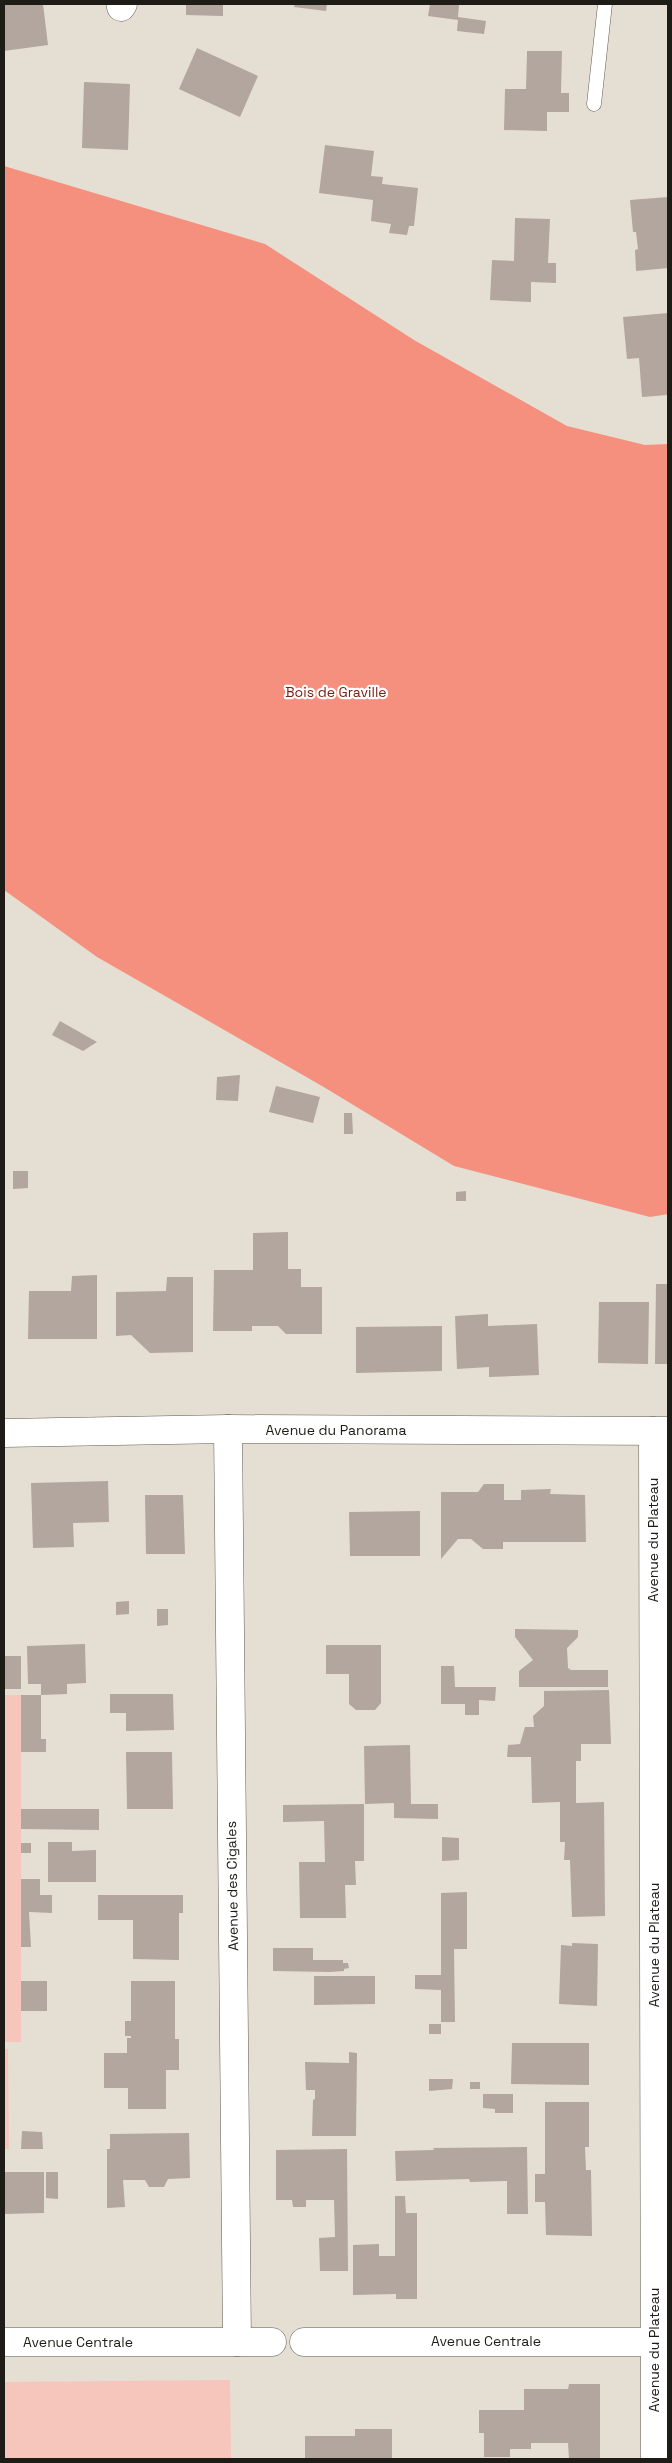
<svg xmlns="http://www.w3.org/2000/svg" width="672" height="2463" viewBox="0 0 672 2463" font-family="'Space Grotesk',sans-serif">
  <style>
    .green { fill: #f6c6bc }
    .forest { fill: #f6907e }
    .building { fill: #b2a69e }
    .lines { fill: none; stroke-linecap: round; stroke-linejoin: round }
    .service-casing { stroke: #615c51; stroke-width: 15 }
    .minor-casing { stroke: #615c51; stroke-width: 29 }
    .service { stroke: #fff; stroke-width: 14 }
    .minor { stroke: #fff; stroke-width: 28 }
    .labels { text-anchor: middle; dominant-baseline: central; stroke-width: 4.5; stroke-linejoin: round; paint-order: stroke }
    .park-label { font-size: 14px; fill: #792014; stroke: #fff }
    .street-label { font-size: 14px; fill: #1e1c17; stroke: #fff }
  </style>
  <rect width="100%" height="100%" fill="#e5dfd3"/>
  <g class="green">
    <rect x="4" y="1695" width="17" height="347"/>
    <polygon points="4,2049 8,2049 9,2149 4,2149"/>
    <polygon points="230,2380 231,2459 4,2459 4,2382"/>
  </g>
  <polygon class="forest" points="4,166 265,244 414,340 567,426 645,445 668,444 668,1214 650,1217 454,1166 322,1086 97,957 4,890"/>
  <g class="building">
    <polygon points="15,4 43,4 48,45 4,51 4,5"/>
    <polygon points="186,4 223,4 223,16 186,15"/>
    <polygon points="295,4 327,4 326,11 294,7"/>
    <polygon points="430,4 459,5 458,17 486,21 484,34 457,31 458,20 428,16"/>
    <polygon points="197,48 258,76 240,117 179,89"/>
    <polygon points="527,51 562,51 561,93 569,93 569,112 547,112 547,131 504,130 505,89 526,89"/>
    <polygon points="84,82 130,84 128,150 82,148"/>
    <polygon points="325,145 374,151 371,176 383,177 382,184 418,188 414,226 409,226 407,235 389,233 391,224 371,221 373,200 319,193"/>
    <polygon points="668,197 668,268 636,271 635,250 638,249 636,232 633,232 630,200"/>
    <polygon points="515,218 550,219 548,263 556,263 556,283 531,282 531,302 490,300 492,260 514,261"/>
    <polygon points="668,313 668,395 642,397 639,358 627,359 623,317"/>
    <polygon points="60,1021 97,1042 83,1051 52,1035"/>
    <polygon points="240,1075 238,1101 216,1100 217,1077"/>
    <polygon points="276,1086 320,1097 313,1123 269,1112"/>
    <polygon points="344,1113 352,1113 353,1134 344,1134"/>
    <polygon points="13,1171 28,1171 28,1188 13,1189"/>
    <polygon points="466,1191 466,1201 456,1201 456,1192"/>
    <polygon points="288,1232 288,1269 301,1269 301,1287 322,1287 322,1334 286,1334 278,1326 252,1326 252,1331 213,1331 214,1270 253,1270 253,1233"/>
    <polygon points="97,1275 97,1339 28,1339 29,1291 71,1291 72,1276"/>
    <polygon points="167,1277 193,1277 193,1352 150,1353 131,1335 116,1336 116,1292 166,1291"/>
    <polygon points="656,1284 668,1284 668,1364 655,1364"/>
    <polygon points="599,1302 649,1302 648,1364 598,1363"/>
    <polygon points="488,1314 488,1326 537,1324 539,1375 489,1377 489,1367 457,1369 455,1316"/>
    <polygon points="442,1326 442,1371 356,1373 356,1327"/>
    <polygon points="108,1481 109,1522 73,1523 74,1547 33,1548 31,1483"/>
    <polygon points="484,1484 504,1484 504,1500 521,1500 521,1490 551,1489 550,1494 585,1495 586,1542 503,1542 503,1549 483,1549 471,1539 458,1539 441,1559 441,1492 478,1492"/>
    <polygon points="145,1495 183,1495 185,1554 146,1554"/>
    <polygon points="420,1511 420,1556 350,1556 349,1512"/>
    <polygon points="129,1601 129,1614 116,1615 116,1602"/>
    <polygon points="157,1609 168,1609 168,1625 157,1626"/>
    <polygon points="515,1629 578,1630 578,1637 567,1648 568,1668 571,1670 608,1670 608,1687 519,1687 519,1671 533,1660 515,1637"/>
    <polygon points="85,1644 86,1683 67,1684 67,1694 41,1695 41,1739 46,1739 46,1752 21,1752 21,1695 41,1695 41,1684 28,1684 27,1646"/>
    <polygon points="326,1645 381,1645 381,1703 375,1710 356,1710 349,1704 349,1674 326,1674"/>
    <rect x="4" y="1656" width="17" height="33"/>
    <polygon points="441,1666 454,1666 455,1687 496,1687 495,1701 479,1700 479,1715 465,1715 465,1704 441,1704"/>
    <polygon points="609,1690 611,1744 581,1744 581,1761 576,1761 576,1803 604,1802 605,1916 572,1917 570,1860 564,1860 565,1842 560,1842 560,1802 532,1803 531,1757 507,1757 508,1745 520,1744 525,1727 534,1727 533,1716 544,1706 544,1691"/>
    <polygon points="110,1694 173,1694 174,1730 126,1731 126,1713 110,1713"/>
    <polygon points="410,1745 411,1804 438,1804 438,1819 394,1818 394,1803 365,1804 364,1746"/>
    <polygon points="126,1752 172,1752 173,1809 127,1809"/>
    <polygon points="364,1804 364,1861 355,1861 356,1885 345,1885 346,1918 300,1918 299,1862 325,1862 324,1821 283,1822 283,1805"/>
    <polygon points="21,1809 99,1809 99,1830 21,1829"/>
    <polygon points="442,1837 459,1838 459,1860 442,1861"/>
    <polygon points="48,1842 72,1842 72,1851 96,1850 96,1882 48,1882"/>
    <rect x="21" y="1843" width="10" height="10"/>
    <polygon points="21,1879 40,1879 40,1895 52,1895 52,1913 29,1912 31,1947 21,1947"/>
    <polygon points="467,1892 467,1949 454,1949 455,2022 441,2022 441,1990 415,1989 415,1975 441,1975 441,1893"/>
    <polygon points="98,1895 183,1895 183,1913 179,1913 179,1960 133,1959 133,1920 98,1920"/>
    <polygon points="572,1943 598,1944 597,2006 559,2004 561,1945 572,1946"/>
    <polygon points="273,1948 313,1948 313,1960 343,1960 343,1963 348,1963 349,1968 344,1969 344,1971 330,1972 273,1971"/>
    <polygon points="314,1976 375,1976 375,2004 314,2005"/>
    <rect x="21" y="1981" width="26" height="30"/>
    <polygon points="131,1981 175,1981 175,2039 179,2039 179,2070 166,2070 166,2109 128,2109 128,2088 104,2088 104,2053 127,2053 127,2038 131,2038 131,2036 125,2036 125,2021 131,2021"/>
    <rect x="429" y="2024" width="12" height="10"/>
    <polygon points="512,2043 589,2043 589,2085 511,2084"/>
    <polygon points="349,2052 357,2053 356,2136 312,2136 313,2100 315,2099 315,2090 306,2090 305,2062 349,2063"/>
    <polygon points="429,2079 453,2079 452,2089 429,2091"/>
    <rect x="470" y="2082" width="10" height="7"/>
    <polygon points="483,2094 513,2094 513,2113 495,2113 495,2109 483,2108"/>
    <polygon points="545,2102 589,2102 589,2147 585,2147 586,2170 591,2170 592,2236 546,2235 545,2202 535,2202 535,2174 545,2174"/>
    <polygon points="22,2131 42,2132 43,2149 21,2149"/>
    <polygon points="189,2133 190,2178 168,2179 164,2187 149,2187 145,2180 123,2180 125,2207 107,2208 107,2149 110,2149 110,2134"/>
    <polygon points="527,2147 528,2214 507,2214 507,2181 470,2182 469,2179 396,2181 395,2151 434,2150 433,2148"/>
    <polygon points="347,2149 348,2271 320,2271 319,2238 335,2237 334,2200 306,2200 306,2207 293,2207 292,2200 276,2200 276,2150"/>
    <polygon points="4,2172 44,2172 44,2213 4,2214"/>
    <polygon points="46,2172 58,2172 58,2199 46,2198"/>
    <polygon points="395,2196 405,2196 406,2213 417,2213 417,2299 396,2299 396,2294 353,2295 353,2245 379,2244 379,2256 395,2256"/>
    <polygon points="569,2384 600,2384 600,2459 569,2459 568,2443 531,2443 531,2449 510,2449 510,2457 484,2457 484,2433 479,2433 479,2410 524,2410 524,2389 568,2389"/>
    <polygon points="355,2429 392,2429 392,2459 305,2459 305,2436 355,2436"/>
  </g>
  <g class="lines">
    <g class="service-casing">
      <polyline id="service" points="594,104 605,4"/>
    </g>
    <g class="minor-casing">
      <g id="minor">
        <polyline points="121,7 123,4"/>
        <polyline points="228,1429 237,2342"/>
        <polyline points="653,1431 655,2459"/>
        <polyline points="4,1433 228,1429 668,1431"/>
        <polyline points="4,2342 272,2342"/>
        <polyline points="304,2342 668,2342"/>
      </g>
    </g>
    <use href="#service" class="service"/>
    <use href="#minor" class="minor"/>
  </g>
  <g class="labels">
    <g class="park-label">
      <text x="336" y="692">Bois de Graville</text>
    </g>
    <g class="street-label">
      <text x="336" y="1430">Avenue du Panorama</text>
      <text transform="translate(653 1540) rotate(-90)">Avenue du Plateau</text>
      <text transform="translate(232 1886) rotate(-91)">Avenue des Cigales</text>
      <text transform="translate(654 1945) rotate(-90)">Avenue du Plateau</text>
      <text x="486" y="2341">Avenue Centrale</text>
      <text x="78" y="2342">Avenue Centrale</text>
      <text transform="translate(654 2350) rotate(-90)">Avenue du Plateau</text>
    </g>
  </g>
  <rect width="672" height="2463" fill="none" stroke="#1e1c17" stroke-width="10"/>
</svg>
